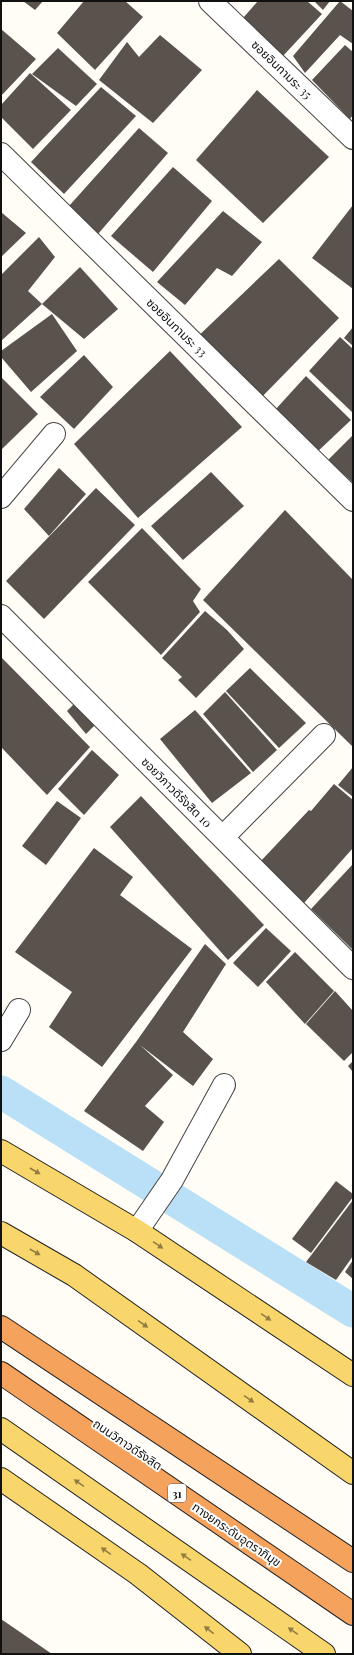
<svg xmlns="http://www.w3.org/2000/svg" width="354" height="1655" viewBox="0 0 354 1655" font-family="'Playfair Display','Noto Sans Thai',serif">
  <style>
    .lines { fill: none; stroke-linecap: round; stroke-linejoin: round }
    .canal { stroke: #b9e0f7; stroke-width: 33 }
    .building { fill: #5a524d }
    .minor-casing { stroke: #444; stroke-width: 24 }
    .major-casing { stroke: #222; stroke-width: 24 }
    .highway-casing { stroke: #222; stroke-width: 24 }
    .minor { stroke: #fff; stroke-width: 22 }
    .major { stroke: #f9d66b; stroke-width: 22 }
    .highway { stroke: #f5a25d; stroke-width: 22 }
    .oneway { fill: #917d42 }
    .labels { text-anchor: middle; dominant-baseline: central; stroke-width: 4; stroke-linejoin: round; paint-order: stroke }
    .shield { fill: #fff; stroke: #585858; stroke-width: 1 }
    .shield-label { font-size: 11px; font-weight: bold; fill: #111 }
    .street-label { font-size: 12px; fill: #111; stroke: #fff }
  </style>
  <rect width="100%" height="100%" fill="#fffdf5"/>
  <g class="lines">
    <polyline class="canal" points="1,1092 353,1311"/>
  </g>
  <g class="building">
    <polygon points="23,1 43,1 35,10"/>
    <polygon points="84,1 125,1 143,17 95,70 57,33"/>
    <polygon points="258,1 307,1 322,14 282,57 243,18"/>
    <polygon points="314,1 330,1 323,10"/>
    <polygon points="340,1 353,11 353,44 340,35 305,73 293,56"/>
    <polygon points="1,29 36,59 1,96"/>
    <polygon points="160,35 202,70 153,123 99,80 127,42 139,57"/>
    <polygon points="345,45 353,52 353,115 350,119 312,80"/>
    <polygon points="58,48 97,84 76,106 32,74"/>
    <polygon points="30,73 71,110 33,149 1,117 1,105"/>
    <polygon points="101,87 136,116 64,194 31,162"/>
    <polygon points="257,90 329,157 263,223 196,160"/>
    <polygon points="139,128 168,153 98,234 69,206"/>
    <polygon points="173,167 212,201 153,272 111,236"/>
    <polygon points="353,205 353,289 312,258"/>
    <polygon points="223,211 262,242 232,276 217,268 185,305 157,282"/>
    <polygon points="1,212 26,233 1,257"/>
    <polygon points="39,237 55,257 28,291 42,304 1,341 1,275"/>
    <polygon points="279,259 339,318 255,404 192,342"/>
    <polygon points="80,267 118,309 84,339 42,304"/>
    <polygon points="52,314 77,351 31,392 1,357 1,351"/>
    <polygon points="353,327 353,346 344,338"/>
    <polygon points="340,337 353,349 353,413 309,371"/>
    <polygon points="170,351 242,427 138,518 74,444"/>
    <polygon points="84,355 113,387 74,429 40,397"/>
    <polygon points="306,376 351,420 316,453 275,410"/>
    <polygon points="1,377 38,414 1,450"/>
    <polygon points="353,435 353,483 328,460"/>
    <polygon points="59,468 86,494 49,536 24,509"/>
    <polygon points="211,472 244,506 183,560 151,526"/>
    <polygon points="96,488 135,525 44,619 6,581"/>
    <polygon points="285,510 353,580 353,747 203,600"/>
    <polygon points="142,528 201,589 193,601 200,612 161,655 88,582"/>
    <polygon points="205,611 227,630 244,649 196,698 178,680 182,677 162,658"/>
    <polygon points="1,657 90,747 47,795 1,747"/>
    <polygon points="250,668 306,723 279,748 226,691"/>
    <polygon points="225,692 277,750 253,772 203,714"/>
    <polygon points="78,700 99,721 86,734 67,711"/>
    <polygon points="195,710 251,773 212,803 160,739"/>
    <polygon points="92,750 119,775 84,815 58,789"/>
    <polygon points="353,767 353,797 338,785"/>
    <polygon points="334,784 353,800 353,848 304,903 259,863 309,810 311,811"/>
    <polygon points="141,796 264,925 228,960 110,827"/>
    <polygon points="57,801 81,818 46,865 22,846"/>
    <polygon points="94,848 133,877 120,895 192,949 102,1067 49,1027 72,992 15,952"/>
    <polygon points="353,864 353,950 311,909"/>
    <polygon points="266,928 291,951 258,987 233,963"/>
    <polygon points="205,944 226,964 183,1032 213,1059 193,1086 140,1045 173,1075 145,1106 164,1122 143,1151 84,1111 136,1042"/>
    <polygon points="295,952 334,991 305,1024 266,982"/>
    <polygon points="335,991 353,1011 353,1052 344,1061 306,1024"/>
    <polygon points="353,1061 353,1072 348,1066"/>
    <polygon points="336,1181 353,1194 353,1197 311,1253 292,1239"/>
    <polygon points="353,1200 353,1256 336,1280 306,1262"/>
    <polygon points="353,1260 353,1279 345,1272"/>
    <polygon points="1,1619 52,1654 1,1654"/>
  </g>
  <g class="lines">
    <g class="minor-casing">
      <g id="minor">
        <polyline points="210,1 353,138"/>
        <polyline points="1,154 353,500"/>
        <polyline points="1,497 54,434"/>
        <polyline points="1,616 353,968"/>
        <polyline points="223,837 324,735"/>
        <polyline points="1,1040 19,1010"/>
        <polyline points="137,1231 172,1180 224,1085"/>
      </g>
    </g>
    <g class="major-casing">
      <g id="major">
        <polyline points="1,1151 137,1231 353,1375"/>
        <polyline points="1,1233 74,1275 353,1473"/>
        <polyline points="1,1429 324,1654"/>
        <polyline points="1,1479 138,1574 240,1654"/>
      </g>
    </g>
    <g class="highway-casing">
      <g id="highway">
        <polyline points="1,1327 353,1561"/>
        <polyline points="1,1373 353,1614"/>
      </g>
    </g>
    <use href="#minor" class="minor"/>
    <use href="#major" class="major"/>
    <use href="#highway" class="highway"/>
  </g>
  <defs><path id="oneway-solid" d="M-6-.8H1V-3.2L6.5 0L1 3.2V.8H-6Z"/></defs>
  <g class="oneway">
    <use href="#oneway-solid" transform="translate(35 1171) rotate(30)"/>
    <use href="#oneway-solid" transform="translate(158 1245) rotate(34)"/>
    <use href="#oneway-solid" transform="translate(35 1252) rotate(30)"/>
    <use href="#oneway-solid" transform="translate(266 1317) rotate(34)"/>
    <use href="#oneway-solid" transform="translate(143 1324) rotate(35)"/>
    <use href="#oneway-solid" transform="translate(249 1399) rotate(35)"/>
    <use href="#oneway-solid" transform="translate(79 1483) rotate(-145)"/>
    <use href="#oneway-solid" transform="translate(106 1551) rotate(-145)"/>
    <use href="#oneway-solid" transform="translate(186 1557) rotate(-145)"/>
    <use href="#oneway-solid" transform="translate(209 1630) rotate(-142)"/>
    <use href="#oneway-solid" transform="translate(293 1631) rotate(-145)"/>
  </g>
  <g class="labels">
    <rect class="shield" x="168" y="1484" width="18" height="18" rx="3"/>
    <g class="shield-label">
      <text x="177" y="1493">31</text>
    </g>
    <g class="street-label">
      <text transform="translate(282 69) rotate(44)">ซอยอินทามระ 35</text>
      <text transform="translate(177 327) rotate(44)">ซอยอินทามระ 33</text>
      <text transform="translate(177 792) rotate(45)">ซอยวิภาวดีรังสิต 10</text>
      <text transform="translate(128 1444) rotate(34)">ถนนวิภาวดีรังสิต</text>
      <text transform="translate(237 1534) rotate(34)">ทางยกระดับอุตราภิมุข</text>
    </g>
  </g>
  <rect width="354" height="1655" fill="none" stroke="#111111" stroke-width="4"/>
</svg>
